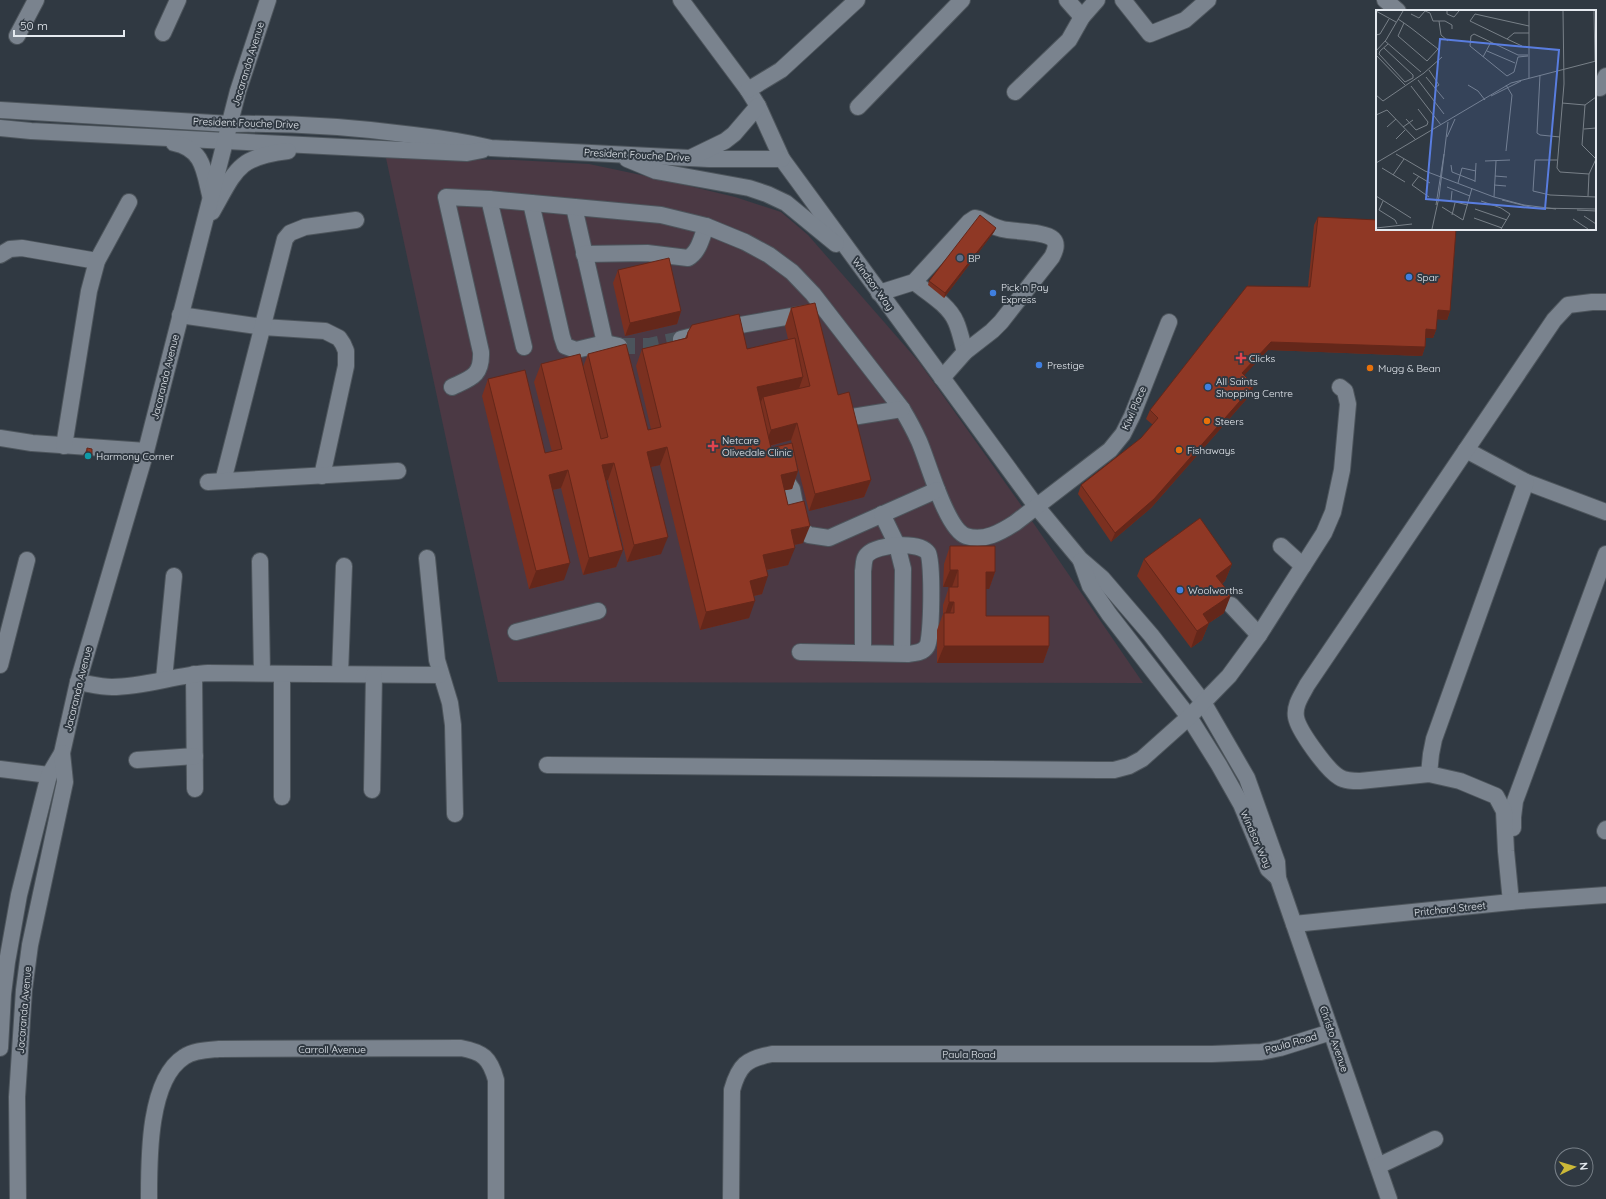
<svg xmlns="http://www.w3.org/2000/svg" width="1606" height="1199" viewBox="0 0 1606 1199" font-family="Quicksand,sans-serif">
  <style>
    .medical { fill: #4b3944 }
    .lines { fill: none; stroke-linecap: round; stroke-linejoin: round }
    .minor-tunnel { stroke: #4b545c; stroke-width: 16; stroke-dasharray: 16 8; stroke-linecap: butt }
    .minor-casing { stroke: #4d555c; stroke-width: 18 }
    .minor { stroke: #7a838e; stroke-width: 16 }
    .wall { fill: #7b3020 }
    .shaded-wall { fill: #64271a }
    .building { fill: #8f3825; stroke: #64271a }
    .service-dot { fill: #5c6f8a; stroke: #303942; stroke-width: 1.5 }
    .shop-dot { fill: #3f7fe0; stroke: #303942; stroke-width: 1.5 }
    .health-dot { fill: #e0444e; stroke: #303942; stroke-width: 1.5 }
    .food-dot { fill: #e8710a; stroke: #303942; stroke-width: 1.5 }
    .culture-dot { fill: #0f9aa8; stroke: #303942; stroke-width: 1.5 }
    .labels { text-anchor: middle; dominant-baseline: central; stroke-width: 4; stroke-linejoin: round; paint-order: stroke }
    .street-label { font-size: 10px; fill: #e5eaf0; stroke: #303942 }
    .poi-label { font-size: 10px; fill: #e5eaf0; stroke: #303942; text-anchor: start }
    .inset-road { fill: none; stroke: #788088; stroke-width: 1 }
    .view { fill: #597ddf; fill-opacity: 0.15; stroke: #597ddf; stroke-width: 2 }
    .inset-edge { fill: none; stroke: #e5eaf0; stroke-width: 2 }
  </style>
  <rect width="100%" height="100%" fill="#303942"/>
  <polygon class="medical" points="386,158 514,160 589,164 660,179 735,197 781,212 808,235 919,362 1021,505 1143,683 498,682"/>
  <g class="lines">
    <polyline class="minor-tunnel" points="619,346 649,346 681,339"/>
    <g class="minor-casing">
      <g id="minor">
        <polyline points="681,0 748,90 758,106 782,159 1036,506 1080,559 1102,578 1151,635 1203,702 1247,778 1277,862 1278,878 1389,1199"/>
        <polyline points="1067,0 1082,17"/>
        <polyline points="1123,0 1150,34 1185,20 1208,0"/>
        <polyline points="1385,0 1398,11"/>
        <polyline points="163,33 178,0"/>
        <polyline points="17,36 36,0"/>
        <polyline points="1600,88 1606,76"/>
        <polyline points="748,90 781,70 857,0"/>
        <polyline points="1015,92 1069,40 1082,17 1097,0"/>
        <polyline points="858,107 962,0"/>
        <path d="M 0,110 L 230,124 C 292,123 352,127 413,135 C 439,138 465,142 491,148 L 709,159 L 782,159"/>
        <polyline points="0,128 31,131 382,149 467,153 482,150"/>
        <path d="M 174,143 C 203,149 204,170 210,195"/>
        <polyline points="692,157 725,141 734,134 758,106"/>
        <polyline points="627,159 656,171 749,188 767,194 786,203 836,244"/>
        <polyline points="489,199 524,347"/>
        <polyline points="531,203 562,337 565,346 576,350 605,343 619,346"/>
        <polyline points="574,207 605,343"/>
        <path d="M 212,212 C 236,170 237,157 288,151"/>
        <path d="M 584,254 L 647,253 L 688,258 C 699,252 702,237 706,226"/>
        <polyline points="0,255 10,249 22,248 97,261"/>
        <path d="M 914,282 C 928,293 949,305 956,322 C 960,331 962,342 965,352"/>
        <path d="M 879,293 L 914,282 L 969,222 L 975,218 L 979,219 C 986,223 994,227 1002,229 C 1014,232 1045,231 1053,239 C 1058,244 1055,251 1052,257 L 1001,322 L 992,331 L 965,352 L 942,378"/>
        <polyline points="180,315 263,327 325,331 339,338 343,344 346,351 346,366 322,476"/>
        <polyline points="681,339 729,327 809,313"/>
        <path d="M 452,387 C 471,378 482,376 481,352 L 446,197 L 489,199 L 661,215 L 706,226 L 745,242 L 769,255 L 792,272 L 813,294 L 902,409 C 908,419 914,430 919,441 C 928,461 946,529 966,536 C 984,542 1001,532 1015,523 L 1110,450 L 1123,434 L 1132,416 L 1169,322"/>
        <polyline points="841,406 846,417 852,417 902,409"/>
        <polyline points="0,438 32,443 146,451"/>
        <polyline points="64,446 89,291 97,261 129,202"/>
        <polyline points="1466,450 1526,482 1606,512"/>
        <polyline points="783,476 792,489 800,529 809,535 829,538 937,490"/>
        <polyline points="223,481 285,239 290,233 305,227 356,220"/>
        <polyline points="208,482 398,471"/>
        <polyline points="882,514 897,545 903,569 902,653"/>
        <polyline points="1281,546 1303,566"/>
        <polyline points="427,558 437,660 450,703 453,725 455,814"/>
        <polyline points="260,561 262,673"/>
        <polyline points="1081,561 1090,586 1109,614 1189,717 1219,765 1241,804 1268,869 1278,878"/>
        <polyline points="1231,605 1259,635"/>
        <polyline points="516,632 598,611"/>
        <path d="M 800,652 L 908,654 C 915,653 923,653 927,646 C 932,640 933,560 928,553 C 920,541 878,544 868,554 C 863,558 864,566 863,571 L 863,653"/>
        <polyline points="0,665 27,560"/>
        <polyline points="194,674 195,789"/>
        <polyline points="282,674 282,797"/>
        <polyline points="340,674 344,566"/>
        <polyline points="164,679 174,576"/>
        <path d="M 78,682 C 90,684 101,687 112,687 C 144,687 176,675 208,673 L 440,675"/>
        <polyline points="137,760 195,756"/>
        <polyline points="547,765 1099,770 1114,770 1129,766 1142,759 1189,717 1229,676 1259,635 1324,533 1333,512 1342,470 1348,404 1345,391 1340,387"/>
        <polyline points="0,769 49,775"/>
        <polyline points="1429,774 1431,754 1434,739 1526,482"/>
        <polyline points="372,790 374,675"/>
        <polyline points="1513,828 1513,817 1515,801 1606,554"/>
        <polyline points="1605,831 1606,829"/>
        <path d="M 1511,902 L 1506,851 L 1504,811 L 1496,796 L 1460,781 L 1429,774 L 1360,781 C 1353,781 1345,781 1339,777 C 1327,770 1298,730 1296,717 C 1294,705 1302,695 1307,685 L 1554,320 L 1568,305 L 1592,302 L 1606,302"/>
        <polyline points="1294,924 1521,901 1606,895"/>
        <polyline points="0,1048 3,994 7,962 19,895 49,775 62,753 78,682 146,451 238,91 268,0"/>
        <polyline points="1378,1166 1435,1139"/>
        <polyline points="18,1199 17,1097 24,990 30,945 65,782 62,753"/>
        <path d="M 149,1199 C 149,1160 148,1080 184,1057 C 194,1050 208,1050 219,1049 L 461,1048 C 483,1052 490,1058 496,1080 L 496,1199"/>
        <path d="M 731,1199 L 732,1090 C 739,1065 746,1059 772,1054 L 1212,1054 L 1261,1052 L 1280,1048 L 1331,1032"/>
      </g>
    </g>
    <use href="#minor" class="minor"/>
  </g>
  <g class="wall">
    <polygon points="1318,217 1450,311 1447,320 1437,319 1436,330 1433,338 1426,338 1425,347 1422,356 1268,350 1244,375 1254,385 1251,394 1151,508 1111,542 1078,494 1081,485 1141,438 1153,425 1146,419 1150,410 1308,287 1314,225"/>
    <polygon points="996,228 994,232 944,298 928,285 929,281"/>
    <polygon points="618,270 681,311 677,324 625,336 613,283"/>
    <polygon points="791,308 838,395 871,480 864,497 809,511 791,440 770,446 771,448 798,471 792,489 784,490 788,505 803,543 794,545 788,565 767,570 762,594 754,596 749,618 700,630 660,465 651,467 661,554 627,562 608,480 606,480 623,550 616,567 583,575 561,488 553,490 564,580 529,589 482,396 488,379 545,453 552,452 534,382 541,364 583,367 588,354 648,430 651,429 636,366 642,349 685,338 688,332 747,349 788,339 785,326"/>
    <polygon points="87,448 92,455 91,460 85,459 85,453"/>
    <polygon points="950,546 995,572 989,589 986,589 986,616 1049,646 1043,663 937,663 937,630 943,614 943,605 949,587 943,587 944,564"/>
    <polygon points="1144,559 1232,564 1225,581 1222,584 1224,613 1209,623 1202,640 1191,648 1137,576"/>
  </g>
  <g class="shaded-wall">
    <polygon points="996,228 994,232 944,298 945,293"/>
    <polygon points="1438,310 1450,311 1447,320 1435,319"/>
    <polygon points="681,311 677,324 625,336 630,323"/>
    <polygon points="1426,329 1436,330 1433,338 1423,338"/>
    <polygon points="1271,342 1425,347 1422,356 1268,350 1239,381 1242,373"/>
    <polygon points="803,377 797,394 763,397 761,402 751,404 757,387"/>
    <polygon points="1254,385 1251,394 1151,508 1111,542 1115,533"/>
    <polygon points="797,423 791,440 764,447 771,430"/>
    <polygon points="667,447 660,465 641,469 647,452"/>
    <polygon points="87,455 92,455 91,460 85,459"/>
    <polygon points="614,463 608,480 596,483 602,465"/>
    <polygon points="568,470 561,488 543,492 549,475"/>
    <polygon points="798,471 792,489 775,492 781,475"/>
    <polygon points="871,480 864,497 809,511 815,494"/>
    <polygon points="810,526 803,543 784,547 791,530"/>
    <polygon points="668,537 661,554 627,562 634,545"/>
    <polygon points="795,548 788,565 757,572 763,555"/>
    <polygon points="623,550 616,567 583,575 589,558"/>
    <polygon points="570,563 564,580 529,589 536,571"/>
    <polygon points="1232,564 1225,581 1210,593 1216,576"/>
    <polygon points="950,570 958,570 952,587 943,587"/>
    <polygon points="986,572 995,572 989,589 979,589"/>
    <polygon points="768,576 762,594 744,598 750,581"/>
    <polygon points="1231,595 1224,613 1209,623 1202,640 1191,648 1203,614"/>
    <polygon points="755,601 749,618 700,630 706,612"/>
    <polygon points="949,602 954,602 948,619 944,618"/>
    <polygon points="944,646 1049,646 1043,663 937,663"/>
  </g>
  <g class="building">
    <polygon points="980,215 996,228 945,293 929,281"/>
    <polygon points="1318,217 1377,220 1377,229 1456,229 1450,311 1438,310 1436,330 1426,329 1425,347 1271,342 1242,373 1254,385 1154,499 1115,533 1081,485 1141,438 1158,418 1150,410 1247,286 1310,287"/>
    <polygon points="669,258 681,311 630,323 618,270"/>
    <polygon points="815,303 838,395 849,392 871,480 815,494 797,423 771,430 763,397 810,386 791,308"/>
    <polygon points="739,314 747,349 795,338 803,377 757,387 771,448 792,443 798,471 781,475 788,505 804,501 810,526 791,530 795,548 763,555 768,576 750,581 755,601 706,612 667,447 647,452 668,537 634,545 614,463 602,465 623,550 589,558 568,470 549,475 570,563 536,571 488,379 525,370 545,453 562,449 541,364 580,354 601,439 608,437 588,354 626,344 648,430 661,427 642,349 687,338 688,332 692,325"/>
    <polygon points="87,448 92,449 92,455 87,455"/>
    <polygon points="1200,518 1232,564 1216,576 1231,595 1203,614 1209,623 1197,631 1144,559"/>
    <polygon points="950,546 995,546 995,572 986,572 986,616 1049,616 1049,646 944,646 944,613 954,613 954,602 949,602 949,587 958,587 958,570 950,570"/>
  </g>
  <circle class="service-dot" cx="960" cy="258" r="4"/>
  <g class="shop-dot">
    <circle cx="1409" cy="277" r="4"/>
    <circle cx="993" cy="293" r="4"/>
    <circle cx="1039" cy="365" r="4"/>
    <circle cx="1208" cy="387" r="4"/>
    <circle cx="1180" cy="590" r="4"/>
  </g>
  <g class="health-dot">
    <path d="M1239 352h4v4h4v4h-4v4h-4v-4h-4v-4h4z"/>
    <path d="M711 440h4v4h4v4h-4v4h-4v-4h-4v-4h4z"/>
  </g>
  <g class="food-dot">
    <circle cx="1370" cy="368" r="4"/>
    <circle cx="1207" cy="421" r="4"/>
    <circle cx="1179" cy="450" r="4"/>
  </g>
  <circle class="culture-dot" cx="88" cy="456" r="4"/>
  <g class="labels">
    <g class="street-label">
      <text transform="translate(248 64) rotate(-73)">Jacaranda Avenue</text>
      <text transform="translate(246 123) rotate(2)">President Fouche Drive</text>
      <text transform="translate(637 155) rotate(3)">President Fouche Drive</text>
      <text transform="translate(873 284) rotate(54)">Windsor Way</text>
      <text transform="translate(165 377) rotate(-76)">Jacaranda Avenue</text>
      <text transform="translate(1134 408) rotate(-66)">Kiwi Place</text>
      <text transform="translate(78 689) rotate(-76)">Jacaranda Avenue</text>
      <text transform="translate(1256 839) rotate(66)">Windsor Way</text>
      <text transform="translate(1450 909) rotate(-6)">Pritchard Street</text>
      <text transform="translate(24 1010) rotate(-85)">Jacaranda Avenue</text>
      <text transform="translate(1334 1039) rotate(71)">Christo Avenue</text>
      <text transform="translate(1291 1043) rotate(-16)">Paula Road</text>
      <text x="332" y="1049">Carroll Avenue</text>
      <text x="969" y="1054">Paula Road</text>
    </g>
    <g class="poi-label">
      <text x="968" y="258">BP</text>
      <text x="1417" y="277">Spar</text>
      <text x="1001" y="287">Pick n Pay<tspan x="1001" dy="12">Express</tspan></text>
      <text x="1249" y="358">Clicks</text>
      <text x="1047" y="365">Prestige</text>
      <text x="1378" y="368">Mugg &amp; Bean</text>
      <text x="1216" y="381">All Saints<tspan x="1216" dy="12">Shopping Centre</tspan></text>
      <text x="1215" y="421">Steers</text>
      <text x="722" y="440">Netcare<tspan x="722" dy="12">Olivedale Clinic</tspan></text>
      <text x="1187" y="450">Fishaways</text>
      <text x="96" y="456">Harmony Corner</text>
      <text x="1188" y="590">Woolworths</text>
    </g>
  </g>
  <g transform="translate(1376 10)">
    <rect width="220" height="220" fill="#303942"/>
    <path class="inset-road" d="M 0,1 L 20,12M 49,1 L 54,3 L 57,11M 71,1 L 71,4 L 78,7 L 83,1M 187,1 L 188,74 L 181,158 L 184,162 L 213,164M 218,1 L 219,51M 35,4 L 43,8 L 49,1M 22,9 L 28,13 L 35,18 L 62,39 L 51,51 L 22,26 L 28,13M 57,11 L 69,11 L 76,15 L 76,19M 63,11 L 65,25 L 72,31M 153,23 L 138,23 L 131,29 L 94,11 L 99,4 L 153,16M 0,25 L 4,24 L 13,9M 131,29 L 146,36M 9,31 L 45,62M 8,38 L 37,65 L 37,68 L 29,72 L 3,44 L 4,41 L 12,34M 0,41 L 10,30 L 27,1M 111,41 L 139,53M 0,45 L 29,75M 152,45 L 142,45 L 98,24 L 95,26 L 94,36 L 131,66 L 138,62 L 142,47 L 152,46M 107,47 L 115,32M 53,60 L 63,75 L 58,78M 164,65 L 161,123 L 164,125 L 184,127M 50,67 L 68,89M 153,68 L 153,1M 42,70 L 68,104M 92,75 L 102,81 L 109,90M 130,75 L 136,85 L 130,141M 35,76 L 65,115M 0,85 L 7,91 L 48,63 L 66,47M 115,86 L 145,71M 186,93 L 209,95 L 220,87M 209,95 L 206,135 L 220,149M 0,105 L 11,100 L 40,130M 30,109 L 40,120 L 51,115 L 52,112 L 42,99M 11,117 L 20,109M 27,117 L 37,110M 208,119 L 220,118M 71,127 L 79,109M 20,129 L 29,120M 20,144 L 49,161 L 118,187 L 148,195 L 180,199M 181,150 L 159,150 L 157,181 L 174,185 L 220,187M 109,151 L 134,150M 0,153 L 135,73 L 220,51M 75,155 L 76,162 L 99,171M 6,158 L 29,172M 37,163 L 54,173M 17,165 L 28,149M 43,166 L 36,175 L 53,187M 119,166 L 131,167M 99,172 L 100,153M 82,173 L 86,158 L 100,161M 118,175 L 130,176M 71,177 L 94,186M 76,181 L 75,191 L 92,195M 0,186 L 35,208M 212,186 L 213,164 L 220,149M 118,187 L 120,151M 126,190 L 158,198 L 220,199M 7,191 L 3,200 L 19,210 L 21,214M 105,191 L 125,198 L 134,204 L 125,219M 60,195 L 68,144M 66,197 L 87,210 L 96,178M 99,199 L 131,210M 201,200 L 220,201M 76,205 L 79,193M 208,206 L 220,214M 98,208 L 126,218M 197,209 L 212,219M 0,218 L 36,214M 56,219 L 63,187 L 72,112"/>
    <path class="view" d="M 64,29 L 183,40 L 169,199 L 50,189 Z"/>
    <rect width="220" height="220" class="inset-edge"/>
  </g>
  <g transform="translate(1574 1167) rotate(85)"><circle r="19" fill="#303942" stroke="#788088"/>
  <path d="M0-3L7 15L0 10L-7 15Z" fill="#ccb938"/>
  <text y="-6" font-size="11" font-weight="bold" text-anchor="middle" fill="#e5eaf0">N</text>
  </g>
  <path d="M14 30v6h110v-6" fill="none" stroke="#e5eaf0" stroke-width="2"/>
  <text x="20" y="30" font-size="12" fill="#e5eaf0" stroke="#303942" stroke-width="3" paint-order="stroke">50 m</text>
</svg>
